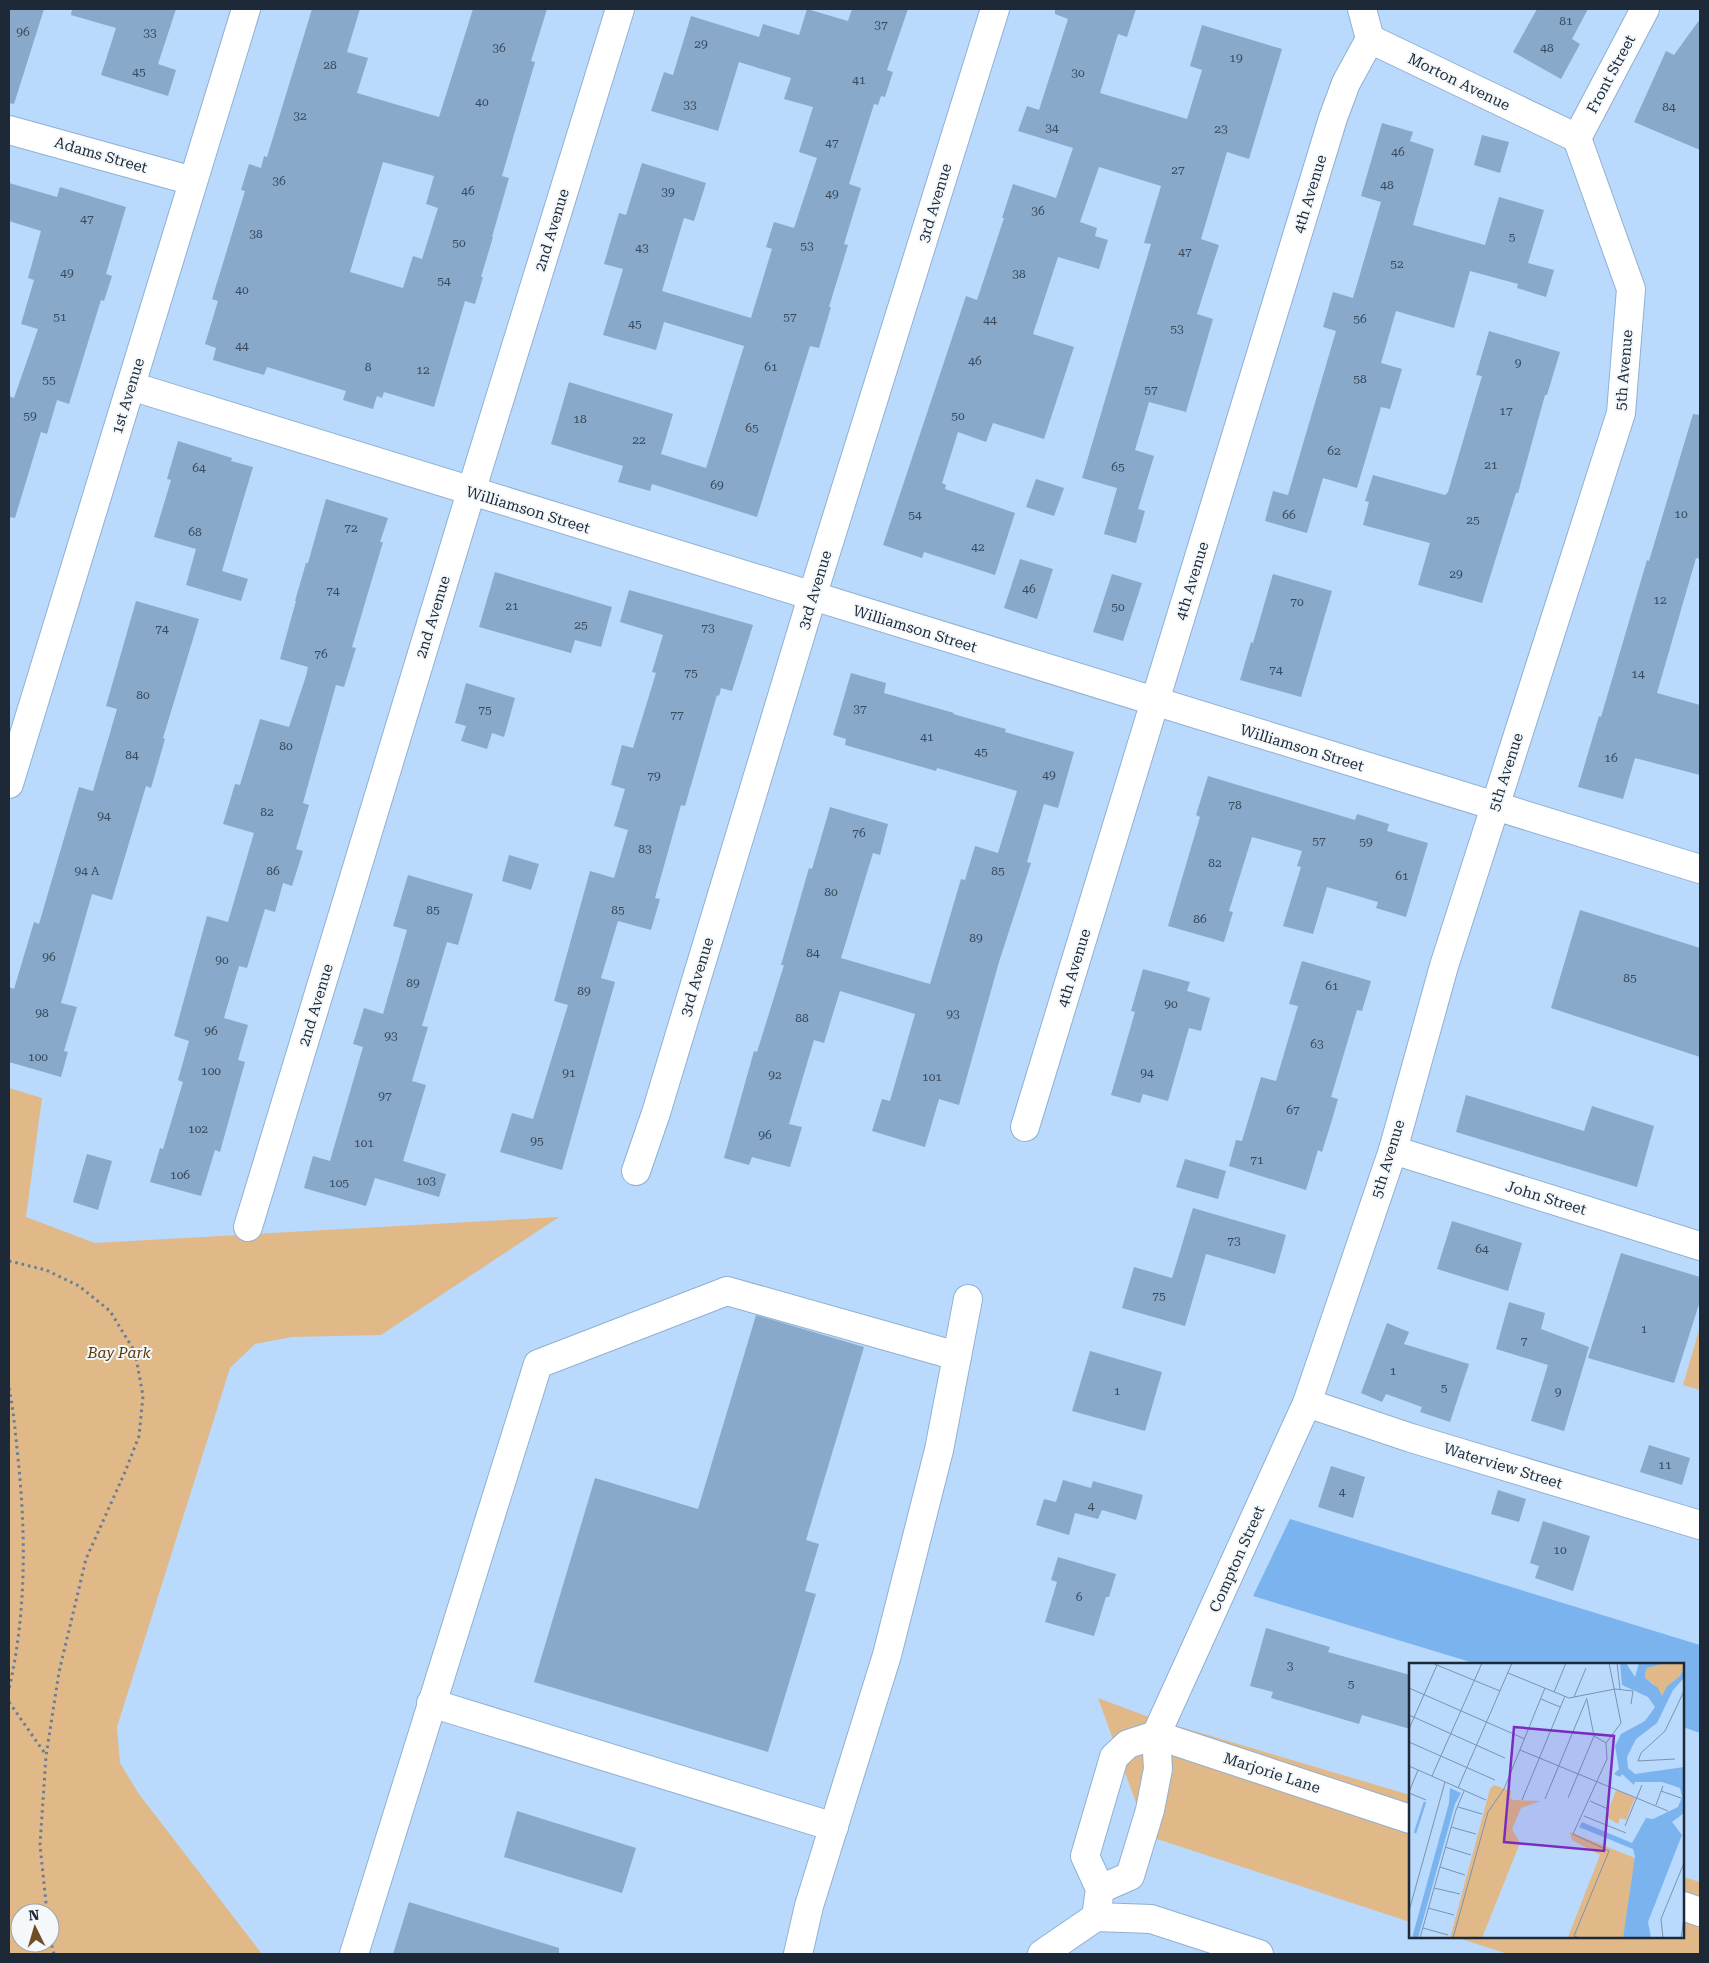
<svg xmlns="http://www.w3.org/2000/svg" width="1709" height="1963" viewBox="0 0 1709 1963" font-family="'Roboto Serif',serif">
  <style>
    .green { fill: #e1b888; fill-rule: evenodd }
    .water { fill: #7bb3ee }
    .building { fill: #89a9ca; fill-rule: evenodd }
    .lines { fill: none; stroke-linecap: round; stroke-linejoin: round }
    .minor-casing { stroke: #90b0d2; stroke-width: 30 }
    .path { stroke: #687e96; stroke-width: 3; stroke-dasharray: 2.5 4; stroke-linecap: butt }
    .minor { stroke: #fff; stroke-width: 28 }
    .labels { text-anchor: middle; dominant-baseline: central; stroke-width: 4; stroke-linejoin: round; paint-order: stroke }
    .number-label { font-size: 12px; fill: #38495c }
    .street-label { font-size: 15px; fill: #1d2937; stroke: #f4f8fb }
    .park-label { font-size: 15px; font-style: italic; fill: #5c3902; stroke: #f4f8fb }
    .inset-river { fill: none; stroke: #7bb3ee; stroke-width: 2.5 }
    .inset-road { fill: none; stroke: #7b93ae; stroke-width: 1 }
    .view { fill: #7b2cbf; fill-opacity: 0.15; stroke: #7b2cbf; stroke-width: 2.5 }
    .inset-edge { fill: none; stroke: #1d2937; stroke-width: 2.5 }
  </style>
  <rect width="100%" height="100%" fill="#b9dafd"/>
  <g class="green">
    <path d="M 9,1088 L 42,1098 L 26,1217 L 95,1243 L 559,1217 L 381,1335 L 292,1337 L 255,1344 L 230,1368 L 117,1727 L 120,1763 L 139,1794 L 262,1954 L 9,1954 ZM 20,1913 L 50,1913 L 50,1943 L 20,1943 Z"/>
    <polygon points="1700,1327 1700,1390 1683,1385"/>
    <polygon points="1098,1698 1157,1720 1410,1795 1410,1922 1148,1836"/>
    <polygon points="1683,1877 1700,1882 1700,1954 1508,1954 1455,1937 1683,1937"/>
  </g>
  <polygon class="water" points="1290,1519 1700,1645 1700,1733 1683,1727 1683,1664 1477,1664 1253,1596"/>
  <g class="building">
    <polygon points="9,9 44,9 14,104 9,103"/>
    <polygon points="72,9 176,9 158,64 176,70 168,96 101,75 116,28 71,15"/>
    <path d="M 312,9 L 360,9 L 347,52 L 368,58 L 357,93 L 439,117 L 473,9 L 547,9 L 531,61 L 535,62 L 502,176 L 509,178 L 492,237 L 493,237 L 481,277 L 483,277 L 475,304 L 465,301 L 434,407 L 384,392 L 382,398 L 377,396 L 373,409 L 343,400 L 346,391 L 267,367 L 264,375 L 213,360 L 216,348 L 205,344 L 218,301 L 212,299 L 245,191 L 241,190 L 249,164 L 261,168 L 264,156 L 267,157 ZM 383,162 L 434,176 L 426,204 L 438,208 L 422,259 L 413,256 L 403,288 L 350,272 Z"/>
    <polygon points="807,9 848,21 852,9 908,9 887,70 893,72 885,97 881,96 878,105 874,104 849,184 861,188 844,244 848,245 829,307 831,307 819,348 810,346 757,517 652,484 650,491 618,482 623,466 551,444 569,382 673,414 661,454 706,468 744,346 664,322 656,350 603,335 623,269 604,264 619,213 626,215 642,163 706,183 694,221 684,218 662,291 751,318 772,249 766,247 774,222 794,228 817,158 799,152 813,107 784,99 791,78 739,62 718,131 651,111 664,72 673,75 691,16 759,37 763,24 799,35"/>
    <polygon points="1055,9 1136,9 1127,37 1118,34 1100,93 1187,119 1202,70 1190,66 1202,25 1282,49 1249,159 1227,152 1201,239 1219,245 1197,314 1213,319 1186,412 1149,402 1135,450 1154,456 1138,509 1145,511 1136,543 1104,534 1117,488 1082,478 1151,244 1144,243 1161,186 1099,167 1080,222 1097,228 1095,236 1108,240 1099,269 1058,257 1033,334 1074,347 1044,439 993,423 986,442 958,432 942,483 946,485 945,489 1015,513 995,575 924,552 922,558 883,545 966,296 977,300 1004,218 1002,218 1013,184 1056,198 1073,148 1018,131 1027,106 1039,110 1068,19 1055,14"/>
    <polygon points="1537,9 1588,9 1572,39 1580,44 1561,79 1513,52"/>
    <polygon points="1700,19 1700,150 1634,122 1666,51 1674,55"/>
    <polygon points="1382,123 1413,132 1410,141 1434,149 1413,225 1485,245 1499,197 1544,210 1528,263 1554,270 1546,297 1517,288 1518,284 1470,271 1454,328 1396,311 1381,363 1402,369 1390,409 1381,407 1357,488 1323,478 1307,533 1265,521 1273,491 1288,495 1336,331 1323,327 1333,292 1353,298 1381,202 1361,196"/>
    <polygon points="1482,135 1509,142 1500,173 1474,165"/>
    <polygon points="9,183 57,197 60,187 126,207 106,274 112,276 104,301 101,300 69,404 57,400 47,434 41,432 15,518 9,517 9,396 14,398 38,329 21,324 34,280 28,278 41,231 9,221"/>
    <polygon points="1489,331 1560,352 1547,395 1545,395 1518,493 1516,493 1482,603 1418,585 1430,543 1363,525 1369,502 1365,501 1373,475 1445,495 1448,492 1482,376 1476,375"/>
    <polygon points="1693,414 1700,415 1700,559 1696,558 1657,693 1700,705 1700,775 1635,758 1623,799 1578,787 1599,716 1601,717 1647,560 1649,561"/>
    <polygon points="178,441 232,458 231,461 253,467 222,571 248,579 241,601 186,585 196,549 154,537 171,480 167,479"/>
    <polygon points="1036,479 1064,488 1054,516 1026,507"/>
    <polygon points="326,499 388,518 380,542 383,542 352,647 356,648 344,687 336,685 303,803 309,805 296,849 303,851 292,886 283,883 275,912 265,909 247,968 239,966 224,1018 248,1025 238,1060 245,1062 220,1152 215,1150 201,1196 150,1182 160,1148 163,1149 183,1082 178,1080 189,1041 174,1036 207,916 228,922 254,833 223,824 235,784 240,785 260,719 289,727 306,676 308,667 280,659 296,601 295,601 306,563 308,563"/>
    <polygon points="1020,559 1053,569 1037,619 1004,608"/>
    <polygon points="495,572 612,607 601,647 575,640 571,653 479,627"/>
    <polygon points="1112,574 1142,583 1123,641 1093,632"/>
    <polygon points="1273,574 1332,591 1301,697 1240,680 1251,642 1253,643"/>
    <polygon points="629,590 753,625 732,691 721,688 719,696 717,695 685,806 681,805 655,898 660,899 651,930 618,921 601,978 615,982 562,1170 500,1152 512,1113 533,1119 568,1005 554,1001 590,871 614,878 628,830 614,826 625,789 611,785 622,745 633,748 656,673 652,672 663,635 620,622"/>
    <polygon points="136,601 199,619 163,738 165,739 151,788 146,786 112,900 92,894 61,1003 77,1007 64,1051 68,1052 61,1077 9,1062 9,987 14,989 34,922 39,924 79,787 93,791 117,709 106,706"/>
    <polygon points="851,673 886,683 884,693 954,713 953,714 1006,729 1005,732 1074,752 1058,808 1044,804 1027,862 1031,863 999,962 959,1105 939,1099 925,1147 872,1131 882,1099 890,1101 915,1014 840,991 824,1043 814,1040 789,1124 802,1127 790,1167 752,1157 749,1165 724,1158 754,1051 757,1052 784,965 781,965 803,889 809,868 812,869 830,807 888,824 880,855 873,853 841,958 930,984 961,879 965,880 975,846 998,853 1017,791 937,768 936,771 845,745 846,739 833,735"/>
    <polygon points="466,683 515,698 504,737 492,733 487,749 461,741 466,726 455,723"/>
    <polygon points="1208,776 1355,820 1357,814 1389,824 1387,831 1428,843 1406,917 1376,908 1378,902 1327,887 1313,934 1283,926 1301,867 1297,866 1302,851 1252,837 1229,911 1233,912 1224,942 1168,926 1200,817 1196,815"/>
    <polygon points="509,855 539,864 531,890 502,881"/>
    <polygon points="408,875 473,894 458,945 447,942 422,1026 428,1027 412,1081 426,1085 403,1161 446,1174 439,1197 375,1178 366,1206 304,1188 313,1156 330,1161 363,1047 353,1044 364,1008 383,1014 407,930 393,926"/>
    <polygon points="1580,910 1700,948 1700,1057 1551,1008"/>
    <polygon points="1302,961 1371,981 1362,1011 1357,1010 1331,1097 1338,1099 1332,1120 1322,1152 1318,1150 1306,1190 1229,1166 1236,1140 1242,1141 1261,1077 1276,1081 1298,1006 1289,1004"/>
    <polygon points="1143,969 1190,982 1187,991 1210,998 1201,1031 1189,1028 1168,1101 1143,1094 1140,1103 1111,1095 1135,1012 1131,1011"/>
    <polygon points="1466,1095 1584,1131 1592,1106 1654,1126 1637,1187 1456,1132"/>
    <polygon points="87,1154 112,1161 98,1210 73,1202"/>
    <polygon points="1185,1159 1226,1171 1218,1199 1176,1187"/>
    <polygon points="1193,1208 1286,1235 1275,1274 1206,1254 1185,1326 1122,1308 1134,1267 1172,1278"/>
    <polygon points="1452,1221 1522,1243 1508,1291 1437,1269"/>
    <polygon points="1621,1253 1700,1277 1700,1301 1674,1383 1588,1358"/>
    <polygon points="1509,1302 1545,1313 1541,1329 1589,1347 1564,1431 1531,1421 1548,1365 1496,1349"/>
    <polygon points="756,1315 864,1347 806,1540 819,1544 805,1591 816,1594 768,1752 534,1682 595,1478 698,1509"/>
    <polygon points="1387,1323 1409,1332 1404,1344 1469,1364 1450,1422 1420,1412 1422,1407 1386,1394 1382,1402 1361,1393"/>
    <polygon points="1090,1351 1162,1372 1145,1431 1072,1411"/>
    <polygon points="1649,1445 1690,1458 1682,1485 1640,1472"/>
    <polygon points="1331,1466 1365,1477 1353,1518 1318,1507"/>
    <polygon points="1063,1480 1091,1488 1093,1481 1143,1495 1136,1520 1102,1510 1098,1519 1075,1513 1069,1535 1036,1525 1044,1499 1056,1502"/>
    <polygon points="1498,1490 1526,1499 1519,1522 1491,1514"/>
    <polygon points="1543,1521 1590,1536 1573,1591 1535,1578 1539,1566 1530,1563"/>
    <polygon points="1058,1557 1116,1574 1109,1597 1106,1597 1094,1636 1045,1622 1057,1582 1051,1580"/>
    <polygon points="1266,1628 1330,1647 1328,1652 1410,1675 1410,1729 1362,1715 1359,1724 1271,1698 1273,1692 1250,1686"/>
    <polygon points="517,1811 636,1848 622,1893 504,1857"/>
    <polygon points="409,1902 559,1948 559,1954 393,1954"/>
  </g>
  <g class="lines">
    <g class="minor-casing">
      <g id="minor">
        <polyline points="1362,9 1370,39 1577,138"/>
        <polyline points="9,130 193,181"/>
        <polyline points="1577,138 1645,9"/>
        <polyline points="131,386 1700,869"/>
        <polyline points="9,784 246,9"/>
        <polyline points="1025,1127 1333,118 1346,83 1370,39"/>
        <polyline points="1393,1150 1700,1246"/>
        <polyline points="636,1171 656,1113 812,597 995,9"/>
        <polyline points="248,1227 471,492 620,9"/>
        <polyline points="1307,1403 1411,1438 1700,1525"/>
        <polyline points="431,1703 834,1827"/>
        <polyline points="1410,1819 1156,1735 1307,1403 1393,1150 1444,966 1621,413 1631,289 1577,138"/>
        <polyline points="1683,1906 1700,1912"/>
        <polyline points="1096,1917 1100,1889 1085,1856 1114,1757 1128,1744 1156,1735 1158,1769 1150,1810 1130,1876 1100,1889"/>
        <polyline points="354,1954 538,1364 727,1291 957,1356"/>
        <polyline points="798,1954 809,1906 887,1655 939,1450 968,1299"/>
        <polyline points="1042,1954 1096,1917 1151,1919 1259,1954"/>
      </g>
    </g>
    <g class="path">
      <polyline points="9,1261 46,1270 79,1286 110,1311 135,1352 143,1396 139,1436 125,1472 86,1559 59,1672 46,1756 40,1845 47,1913"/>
      <path d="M 9,1388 C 13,1408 15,1428 17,1449 C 26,1528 27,1611 9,1689"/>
      <polyline points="9,1702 46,1755"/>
      <polyline points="50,1939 54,1954"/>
    </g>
    <use href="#minor" class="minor"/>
  </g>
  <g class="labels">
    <g class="number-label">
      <text x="1566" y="21">81</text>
      <text x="881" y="25">37</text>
      <text x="23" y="32">96</text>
      <text x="150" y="33">33</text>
      <text x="701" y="44">29</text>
      <text x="499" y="48">36</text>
      <text x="1547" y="48">48</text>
      <text x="1236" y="58">19</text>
      <text x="330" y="65">28</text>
      <text x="139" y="72">45</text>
      <text x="1078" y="73">30</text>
      <text x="859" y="80">41</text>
      <text x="482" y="102">40</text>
      <text x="690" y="105">33</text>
      <text x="1669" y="107">84</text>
      <text x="300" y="116">32</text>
      <text x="1052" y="128">34</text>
      <text x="1221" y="129">23</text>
      <text x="832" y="143">47</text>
      <text x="1398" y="152">46</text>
      <text x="1178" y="170">27</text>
      <text x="279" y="181">36</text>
      <text x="1387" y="185">48</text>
      <text x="468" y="191">46</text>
      <text x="668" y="192">39</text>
      <text x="832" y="194">49</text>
      <text x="1038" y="211">36</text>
      <text x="87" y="219">47</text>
      <text x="256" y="234">38</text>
      <text x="1512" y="237">5</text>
      <text x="459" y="243">50</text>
      <text x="807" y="246">53</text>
      <text x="642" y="248">43</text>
      <text x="1185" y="252">47</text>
      <text x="1397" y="264">52</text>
      <text x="67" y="273">49</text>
      <text x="1019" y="274">38</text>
      <text x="444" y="281">54</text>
      <text x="242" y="290">40</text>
      <text x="60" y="317">51</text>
      <text x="790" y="317">57</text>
      <text x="1360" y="319">56</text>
      <text x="990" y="320">44</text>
      <text x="635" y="324">45</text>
      <text x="1177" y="329">53</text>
      <text x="242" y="346">44</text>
      <text x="975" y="361">46</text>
      <text x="1518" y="363">9</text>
      <text x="368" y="367">8</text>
      <text x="771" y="367">61</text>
      <text x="423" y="370">12</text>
      <text x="1360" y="379">58</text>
      <text x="49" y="380">55</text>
      <text x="1151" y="390">57</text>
      <text x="1506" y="411">17</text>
      <text x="30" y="416">59</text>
      <text x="958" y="416">50</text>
      <text x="580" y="419">18</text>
      <text x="752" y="428">65</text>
      <text x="639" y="440">22</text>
      <text x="1334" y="451">62</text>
      <text x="1491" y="465">21</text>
      <text x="1118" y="467">65</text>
      <text x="199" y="468">64</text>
      <text x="717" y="485">69</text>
      <text x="1681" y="514">10</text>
      <text x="915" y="515">54</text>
      <text x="1289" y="515">66</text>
      <text x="1473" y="520">25</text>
      <text x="351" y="528">72</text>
      <text x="195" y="532">68</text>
      <text x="978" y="547">42</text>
      <text x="1456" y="574">29</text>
      <text x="1029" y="589">46</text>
      <text x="333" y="591">74</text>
      <text x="1660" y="600">12</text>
      <text x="1297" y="602">70</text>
      <text x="512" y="606">21</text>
      <text x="1118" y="607">50</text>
      <text x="581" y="625">25</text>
      <text x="708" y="628">73</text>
      <text x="162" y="629">74</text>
      <text x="321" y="654">76</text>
      <text x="1276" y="670">74</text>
      <text x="691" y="673">75</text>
      <text x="1638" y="674">14</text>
      <text x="143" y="695">80</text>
      <text x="860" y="709">37</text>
      <text x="485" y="710">75</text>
      <text x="677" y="715">77</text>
      <text x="927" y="737">41</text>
      <text x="286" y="746">80</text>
      <text x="981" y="752">45</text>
      <text x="132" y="755">84</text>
      <text x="1611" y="758">16</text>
      <text x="1049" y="775">49</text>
      <text x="654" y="776">79</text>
      <text x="1235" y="805">78</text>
      <text x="267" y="812">82</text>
      <text x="104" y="816">94</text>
      <text x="859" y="833">76</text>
      <text x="1319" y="841">57</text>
      <text x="1366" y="842">59</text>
      <text x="645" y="849">83</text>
      <text x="1215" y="863">82</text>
      <text x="87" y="871">94 A</text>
      <text x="273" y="871">86</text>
      <text x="998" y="871">85</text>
      <text x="1402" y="876">61</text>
      <text x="831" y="892">80</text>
      <text x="433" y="910">85</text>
      <text x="618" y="910">85</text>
      <text x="1200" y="919">86</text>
      <text x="976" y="938">89</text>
      <text x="813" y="953">84</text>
      <text x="49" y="957">96</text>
      <text x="222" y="960">90</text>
      <text x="1630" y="978">85</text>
      <text x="413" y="983">89</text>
      <text x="1332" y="986">61</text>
      <text x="584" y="991">89</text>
      <text x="1171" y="1004">90</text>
      <text x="42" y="1013">98</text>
      <text x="953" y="1014">93</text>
      <text x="802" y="1018">88</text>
      <text x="211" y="1031">96</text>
      <text x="391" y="1036">93</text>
      <text x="1317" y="1044">63</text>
      <text x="38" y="1057">100</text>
      <text x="211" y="1071">100</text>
      <text x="569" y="1073">91</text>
      <text x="1147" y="1073">94</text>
      <text x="775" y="1075">92</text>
      <text x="932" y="1077">101</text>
      <text x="385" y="1096">97</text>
      <text x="1293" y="1110">67</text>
      <text x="198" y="1129">102</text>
      <text x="765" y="1135">96</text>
      <text x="537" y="1141">95</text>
      <text x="364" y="1143">101</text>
      <text x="1257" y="1160">71</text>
      <text x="180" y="1175">106</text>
      <text x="426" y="1181">103</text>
      <text x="339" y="1183">105</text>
      <text x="1234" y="1241">73</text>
      <text x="1482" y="1249">64</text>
      <text x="1159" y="1296">75</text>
      <text x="1644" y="1329">1</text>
      <text x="1524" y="1341">7</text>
      <text x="1393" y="1371">1</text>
      <text x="1444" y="1388">5</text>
      <text x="1117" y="1391">1</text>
      <text x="1558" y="1392">9</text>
      <text x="1665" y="1465">11</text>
      <text x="1342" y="1492">4</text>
      <text x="1091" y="1506">4</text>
      <text x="1560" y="1550">10</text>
      <text x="1079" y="1597">6</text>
      <text x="1290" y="1666">3</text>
      <text x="1351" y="1684">5</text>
    </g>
    <g class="street-label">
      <text transform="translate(1611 74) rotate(-62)">Front Street</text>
      <text transform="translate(1459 82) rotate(26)">Morton Avenue</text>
      <text transform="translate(101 155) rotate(16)">Adams Street</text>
      <text transform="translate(1310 194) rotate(-73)">4th Avenue</text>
      <text transform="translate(935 203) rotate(-73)">3rd Avenue</text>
      <text transform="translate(552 230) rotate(-73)">2nd Avenue</text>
      <text transform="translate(1624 370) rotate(-85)">5th Avenue</text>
      <text transform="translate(128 396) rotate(-73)">1st Avenue</text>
      <text transform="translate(528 510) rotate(17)">Williamson Street</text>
      <text transform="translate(1192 581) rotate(-73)">4th Avenue</text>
      <text transform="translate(815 590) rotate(-73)">3rd Avenue</text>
      <text transform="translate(433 617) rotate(-73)">2nd Avenue</text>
      <text transform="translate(915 629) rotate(17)">Williamson Street</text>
      <text transform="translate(1302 748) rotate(17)">Williamson Street</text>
      <text transform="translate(1506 772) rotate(-72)">5th Avenue</text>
      <text transform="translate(1074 968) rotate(-73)">4th Avenue</text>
      <text transform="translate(697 977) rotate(-73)">3rd Avenue</text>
      <text transform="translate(316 1005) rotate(-73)">2nd Avenue</text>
      <text transform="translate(1388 1159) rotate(-73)">5th Avenue</text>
      <text transform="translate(1546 1198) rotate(17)">John Street</text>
      <text transform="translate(1503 1466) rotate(17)">Waterview Street</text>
      <text transform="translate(1237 1559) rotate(-66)">Compton Street</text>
      <text transform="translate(1272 1773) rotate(18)">Marjorie Lane</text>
    </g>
    <g class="park-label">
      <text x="119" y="1353">Bay Park</text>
    </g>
  </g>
  <g transform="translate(1409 1663)">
    <rect width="275" height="275" fill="#b9dafd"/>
    <path d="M 256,0 L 275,0 L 275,3 L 271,13 L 258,23 L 253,33 L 245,21 L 236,15 L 236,10 L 238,5 ZM 85,122 L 102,128 L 101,135 L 104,137 L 132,138 L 112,145 L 103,166 L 111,180 L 73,275 L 41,275 L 81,126 ZM 207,127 L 226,135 L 217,157 L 211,155 L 209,161 L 197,154 ZM 161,169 L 226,195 L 214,275 L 159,274 L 191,192 L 163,177 Z" fill="#e1b888"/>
    <path d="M 211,0 L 217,0 L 226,14 L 230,0 L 256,0 L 238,5 L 236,10 L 236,15 L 249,25 L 253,33 L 258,23 L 271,13 L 275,3 L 275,15 L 264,27 L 248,60 L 227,76 L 218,94 L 219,105 L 226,111 L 275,104 L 275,150 L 263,159 L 273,172 L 239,259 L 242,275 L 214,275 L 226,193 L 224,186 L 170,164 L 173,159 L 223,180 L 237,155 L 244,156 L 269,144 L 273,134 L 271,125 L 253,119 L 226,119 L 225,122 L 213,111 L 211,114 L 205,111 L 210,106 L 206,83 L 212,71 L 236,58 L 246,44 L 239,34 L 213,22 ZM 41,125 L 52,130 L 46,141 L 9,275 L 3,275 L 40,140 Z" fill="#7bb3ee"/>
    <path class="inset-river" d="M 6,170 L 16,139"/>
    <path class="inset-road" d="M 23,0 L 91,28M 208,0 L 211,26M 99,10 L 160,35 L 206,26 L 224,28 L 222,41M 0,25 L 116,76M 145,29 L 157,0M 165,34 L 177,5M 132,36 L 151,44M 178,37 L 185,73 L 197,80M 0,52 L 96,95M 0,66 L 28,2M 0,79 L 86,117M 197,80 L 212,60 L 200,0M 111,87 L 259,148M 266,96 L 229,98 L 232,90 L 256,68 L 275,28M 0,103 L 77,137M 23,113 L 73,0M 49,125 L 103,0M 252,128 L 272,135M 0,129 L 9,107M 0,130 L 17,137M 159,135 L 185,73M 136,136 L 178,35M 113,137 L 156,33M 181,138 L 199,146M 247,142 L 254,123M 49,144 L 73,151M 175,153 L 217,170M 216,163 L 233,122M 42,164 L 67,171M 36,184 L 62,192M 31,204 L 56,212M 25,225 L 51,231M 19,245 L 45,252M 0,248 L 36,119M 14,265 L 39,272M 11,275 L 47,147 L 55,128M 44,275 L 79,149 L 95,126 L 136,25M 170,275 L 165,273 L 200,188 L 164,171 L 198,96 L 197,80M 254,275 L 252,256 L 275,200M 272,275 L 275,256"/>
    <path class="view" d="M 105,64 L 205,73 L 195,188 L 95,179 Z"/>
    <rect width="275" height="275" class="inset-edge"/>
  </g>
  <rect width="1709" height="1963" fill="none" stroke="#1d2937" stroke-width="20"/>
  <g transform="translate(35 1928) rotate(355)"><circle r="24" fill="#f4f8fb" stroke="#9ea5ad"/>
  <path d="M0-4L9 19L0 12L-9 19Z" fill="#6f4e25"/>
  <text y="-8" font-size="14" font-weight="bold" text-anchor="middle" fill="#1d2937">N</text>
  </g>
</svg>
